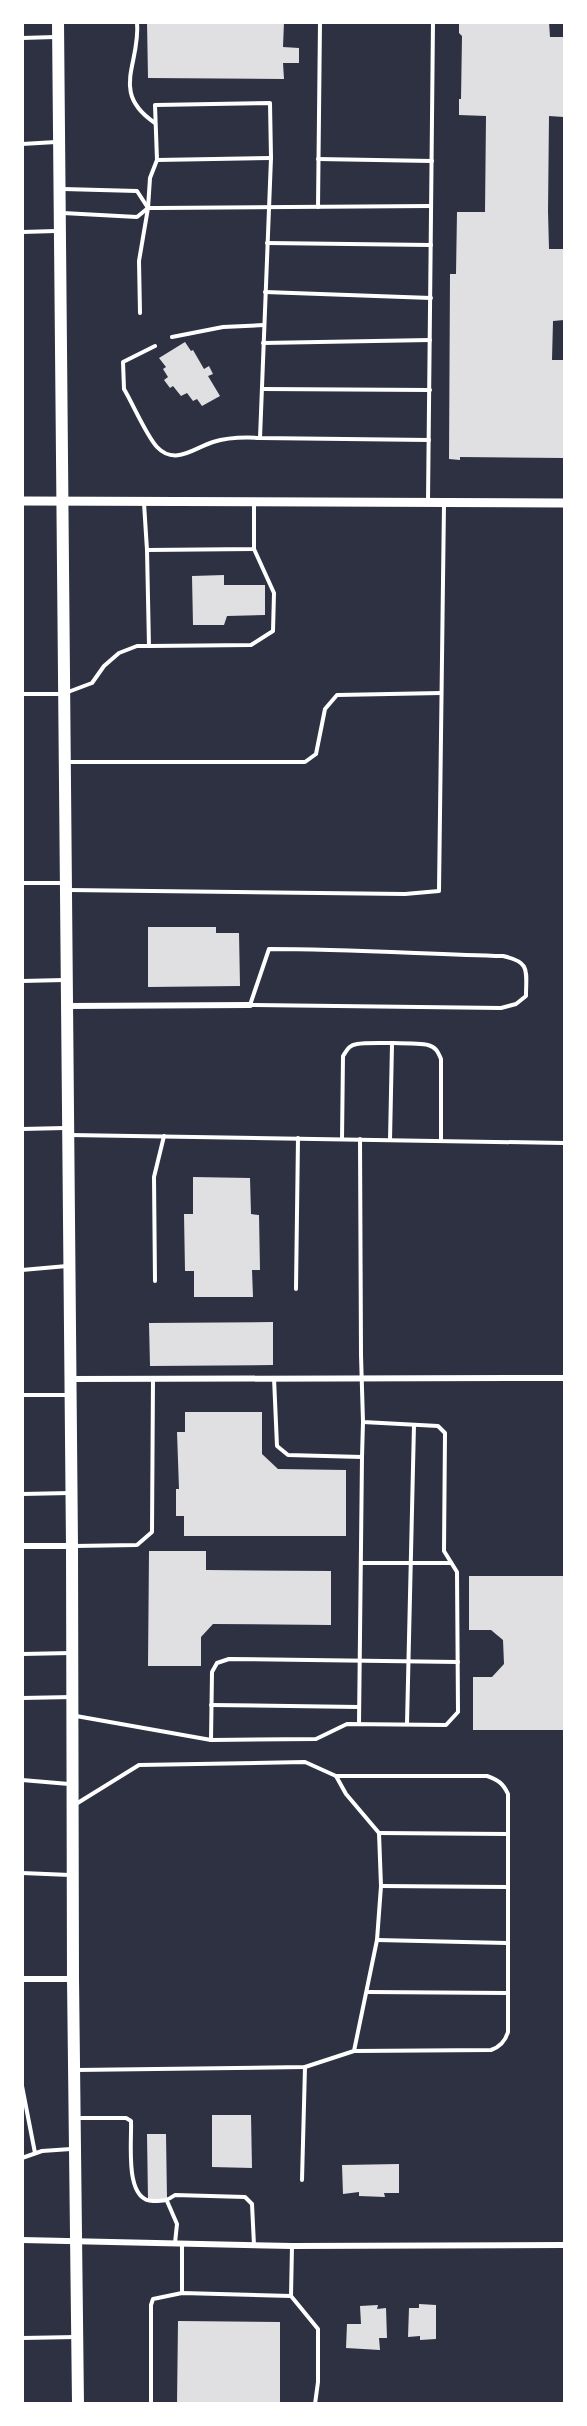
<svg xmlns="http://www.w3.org/2000/svg" width="587" height="2426" viewBox="0 0 587 2426" font-family="Manrope,sans-serif">
  <style>
    .building { fill: #e0e0e3 }
    .lines { fill: none; stroke-linecap: round; stroke-linejoin: round }
    .service { stroke: #fff; stroke-width: 4 }
    .minor { stroke: #fff; stroke-width: 6 }
    .tertiary { stroke: #fff; stroke-width: 9 }
    .primary { stroke: #fff; stroke-width: 12 }
  </style>
  <rect width="100%" height="100%" fill="#2d3142"/>
  <g class="building">
    <polygon points="147,22 284,22 283,47 299,48 299,63 283,63 284,79 148,78"/>
    <polygon points="459,22 549,22 550,37 564,37 564,117 549,116 548,211 549,249 564,249 564,320 553,321 552,360 564,360 564,458 460,457 460,460 449,459 450,274 456,274 457,212 485,212 486,116 459,115 459,99 461,99 462,36 459,33"/>
    <polygon points="185,342 191,351 193,350 204,369 209,366 213,374 208,376 220,396 202,406 197,399 193,401 187,393 181,396 173,386 170,388 164,380 168,377 163,369 166,367 159,358"/>
    <polygon points="224,575 224,585 265,585 265,615 227,616 224,625 193,625 192,576"/>
    <polygon points="148,927 216,927 216,933 239,933 240,986 148,987"/>
    <polygon points="193,1177 250,1178 251,1214 259,1215 260,1270 252,1270 253,1297 194,1297 194,1271 185,1271 184,1214 193,1214"/>
    <polygon points="273,1322 273,1365 150,1366 149,1323"/>
    <polygon points="185,1412 262,1412 262,1454 278,1469 346,1470 346,1536 184,1536 184,1516 176,1516 176,1489 179,1489 177,1432 185,1432"/>
    <polygon points="149,1551 206,1551 206,1570 331,1571 331,1625 213,1624 201,1637 201,1666 148,1666"/>
    <polygon points="469,1576 564,1576 564,1730 473,1730 473,1677 492,1677 504,1664 503,1640 491,1630 469,1630"/>
    <polygon points="212,2115 251,2115 252,2168 212,2167"/>
    <polygon points="147,2134 166,2134 167,2199 148,2200"/>
    <polygon points="399,2164 399,2193 384,2193 385,2197 359,2196 359,2192 343,2194 342,2165"/>
    <polygon points="419,2304 436,2305 436,2339 420,2340 420,2336 408,2337 409,2308 419,2308"/>
    <polygon points="378,2305 377,2309 386,2308 387,2338 379,2338 380,2350 346,2348 347,2324 361,2324 360,2306"/>
    <polygon points="178,2321 280,2322 280,2404 177,2404"/>
  </g>
  <g class="lines">
    <g class="service">
      <path d="M 137,22 C 141,64 109,92 155,123"/>
      <polyline points="22,38 55,37"/>
      <polyline points="22,144 56,142"/>
      <polyline points="318,159 432,161"/>
      <polyline points="157,160 271,158"/>
      <polyline points="63,189 137,191 148,208"/>
      <polyline points="318,207 320,22"/>
      <polyline points="63,213 137,217 148,208 156,208 431,206"/>
      <polyline points="22,232 56,231"/>
      <polyline points="267,243 431,245"/>
      <polyline points="265,292 431,298"/>
      <polyline points="140,313 139,261 148,208 150,178 157,160 155,105 270,103 271,158 260,438 429,440"/>
      <polyline points="172,337 223,327 264,325"/>
      <polyline points="263,343 430,340"/>
      <path d="M 155,346 L 123,362 L 124,389 C 133,404 146,435 157,447 C 175,466 194,448 213,442 C 229,437 244,437 260,438"/>
      <polyline points="262,389 430,390"/>
      <polyline points="428,502 433,22"/>
      <polyline points="144,503 147,550 254,549 254,503"/>
      <polyline points="149,646 251,645 273,631 274,593 254,549"/>
      <polyline points="68,692 92,683 104,666 119,653 137,646 149,646 147,550"/>
      <polyline points="22,694 61,694"/>
      <polyline points="68,762 305,762 316,754 325,709 337,695 441,693"/>
      <polyline points="22,883 63,883"/>
      <polyline points="68,890 405,894 439,891 444,504"/>
      <path d="M 269,949 C 347,949 425,954 503,956 C 531,962 526,971 526,996 L 516,1004 L 501,1008 L 250,1005 Z"/>
      <polyline points="22,981 64,980"/>
      <polyline points="22,1129 65,1128"/>
      <polyline points="70,1135 564,1143"/>
      <path d="M 342,1139 L 343,1056 C 347,1050 349,1045 357,1044 C 365,1042 421,1043 428,1045 C 436,1047 438,1052 441,1059 L 441,1141"/>
      <polyline points="390,1140 392,1044"/>
      <polyline points="22,1270 67,1266"/>
      <polyline points="155,1281 154,1177 164,1136"/>
      <polyline points="296,1289 298,1138"/>
      <polyline points="274,1378 277,1446 288,1455 362,1457 363,1422"/>
      <polyline points="22,1395 69,1395"/>
      <polyline points="22,1494 70,1493"/>
      <polyline points="74,1546 137,1545 152,1532 153,1379"/>
      <polyline points="361,1563 451,1563"/>
      <polyline points="22,1654 71,1653"/>
      <polyline points="22,1698 72,1697"/>
      <polyline points="211,1705 359,1707"/>
      <polyline points="76,1716 211,1740 316,1739 347,1724 446,1725 458,1712 457,1572 444,1551 445,1433 438,1426 363,1422 361,1355 360,1139"/>
      <polyline points="359,1724 362,1457"/>
      <polyline points="407,1724 414,1425"/>
      <polyline points="211,1740 212,1672 217,1663 229,1659 458,1662"/>
      <polyline points="22,1780 69,1784"/>
      <polyline points="76,1804 139,1765 305,1762 336,1776"/>
      <polyline points="379,1833 507,1834"/>
      <polyline points="22,1873 70,1875"/>
      <polyline points="381,1886 507,1887"/>
      <polyline points="377,1940 507,1943"/>
      <polyline points="368,1992 507,1993"/>
      <path d="M 76,2070 L 305,2067 L 354,2051 L 491,2050 C 500,2047 505,2042 508,2032 L 508,1794 C 503,1783 498,1780 487,1776 L 336,1776 L 346,1794 L 379,1833 L 381,1886 L 377,1940 L 354,2051"/>
      <polyline points="22,2086 35,2153"/>
      <path d="M 76,2118 L 126,2118 L 131,2121 C 132,2142 124,2201 153,2201 C 163,2201 167,2201 175,2195 L 245,2197 L 252,2204 L 254,2245"/>
      <polyline points="22,2158 42,2151 71,2149"/>
      <polyline points="302,2180 305,2067"/>
      <polyline points="167,2201 177,2224 175,2243"/>
      <polyline points="182,2245 182,2293"/>
      <polyline points="292,2246 291,2296 318,2329 318,2382 315,2404"/>
      <polyline points="22,2338 76,2337"/>
      <polyline points="151,2404 151,2305 153,2299 182,2293 291,2296"/>
    </g>
    <g class="minor">
      <polyline points="68,1006 250,1005"/>
      <polyline points="70,1379 564,1378"/>
      <polyline points="22,1546 72,1546"/>
      <polyline points="22,1979 73,1979"/>
      <polyline points="22,2240 292,2246 564,2245"/>
    </g>
    <polyline class="tertiary" points="22,501 564,503"/>
    <polyline class="primary" points="58,22 72,1546 73,1979 78,2404"/>
  </g>
  <rect width="587" height="2426" fill="none" stroke="#ffffff" stroke-width="48"/>
</svg>
